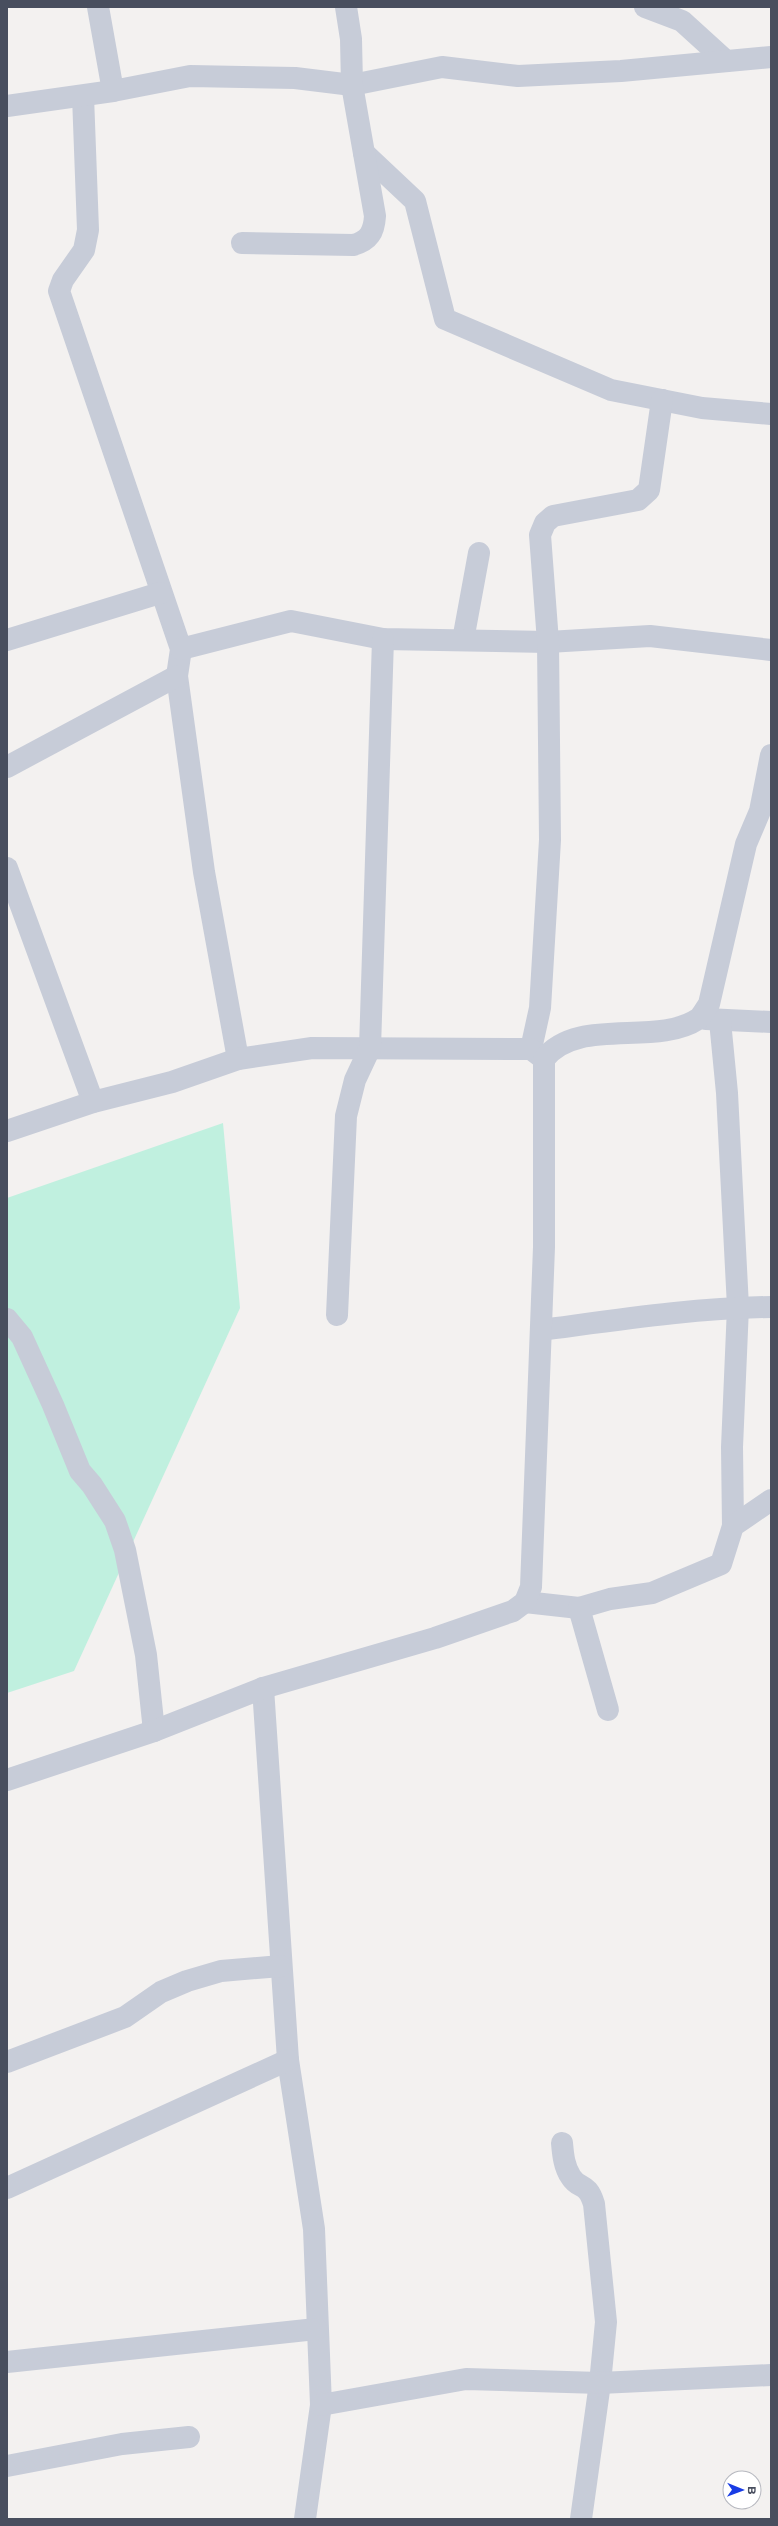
<svg xmlns="http://www.w3.org/2000/svg" width="778" height="2526" viewBox="0 0 778 2526" font-family="Montserrat,sans-serif">
  <style>
    .green { fill: #c0f0df }
    .lines { fill: none; stroke-linecap: round; stroke-linejoin: round }
    .minor { stroke: #c7ccd8; stroke-width: 22 }
  </style>
  <rect width="100%" height="100%" fill="#f3f1f0"/>
  <polygon class="green" points="223,1123 240,1308 74,1671 7,1693 7,1198"/>
  <g class="lines">
    <g class="minor">
      <polyline points="98,7 113,91"/>
      <polyline points="645,7 682,21 726,61"/>
      <polyline points="83,96 88,230 84,250 63,280 59,291 181,649 177,676 204,872 238,1059"/>
      <polyline points="7,106 113,91 190,76 295,78 352,85 442,67 518,76 621,71 771,57"/>
      <polyline points="364,153 415,201 445,319 611,390 702,408 771,414"/>
      <path d="M 242,243 L 353,245 C 369,241 374,232 375,216 L 352,85 L 351,39 L 346,7"/>
      <polyline points="7,640 160,593"/>
      <polyline points="463,640 479,553"/>
      <polyline points="181,649 291,621 383,639 548,642 650,636 771,650"/>
      <polyline points="7,767 177,676"/>
      <polyline points="7,868 93,1102"/>
      <polyline points="706,1019 771,1022"/>
      <polyline points="720,1021 727,1093 738,1307 732,1447 733,1526"/>
      <polyline points="544,1059 531,1049 540,1008 550,840 548,642 540,535 545,523 553,516 638,500 649,490 662,400"/>
      <polyline points="7,1131 93,1102 172,1082 238,1059 312,1048 531,1049"/>
      <polyline points="337,1315 346,1116 355,1080 370,1048 383,639"/>
      <polyline points="7,1319 22,1337 53,1405 80,1471 92,1485 115,1521 125,1550 146,1655 154,1731"/>
      <path d="M 541,1330 C 617,1320 694,1308 771,1307"/>
      <polyline points="525,1602 579,1608 610,1599 652,1593 721,1564 733,1526 771,1500"/>
      <polyline points="579,1608 608,1710"/>
      <polyline points="263,1688 288,2060 314,2229 321,2405 305,2519"/>
      <path d="M 7,1780 L 154,1731 L 263,1688 L 435,1638 L 513,1611 L 525,1602 L 531,1587 L 544,1247 L 544,1059 C 577,1016 656,1047 698,1019 C 702,1016 706,1008 709,1004 L 746,844 L 760,811 L 771,755"/>
      <polyline points="7,2062 125,2017 161,1992 187,1981 221,1971 281,1966"/>
      <path d="M 562,2143 C 563,2154 564,2167 571,2177 C 579,2190 587,2181 594,2204 L 606,2322 L 600,2383 L 581,2519"/>
      <polyline points="7,2188 288,2060"/>
      <polyline points="7,2362 316,2329"/>
      <polyline points="321,2405 466,2379 600,2383 771,2375"/>
      <polyline points="7,2466 122,2444 189,2437"/>
    </g>
  </g>
  <rect width="778" height="2526" fill="none" stroke="#484e5e" stroke-width="16"/>
  <g transform="translate(742 2490) rotate(91)"><circle r="19" fill="#ffffff" stroke="#b6b8bf"/>
  <path d="M0-3L7 15L0 10L-7 15Z" fill="#193ce5"/>
  <text y="-6" font-size="11" font-weight="bold" text-anchor="middle" fill="#484e5e">B</text>
  </g>
</svg>
